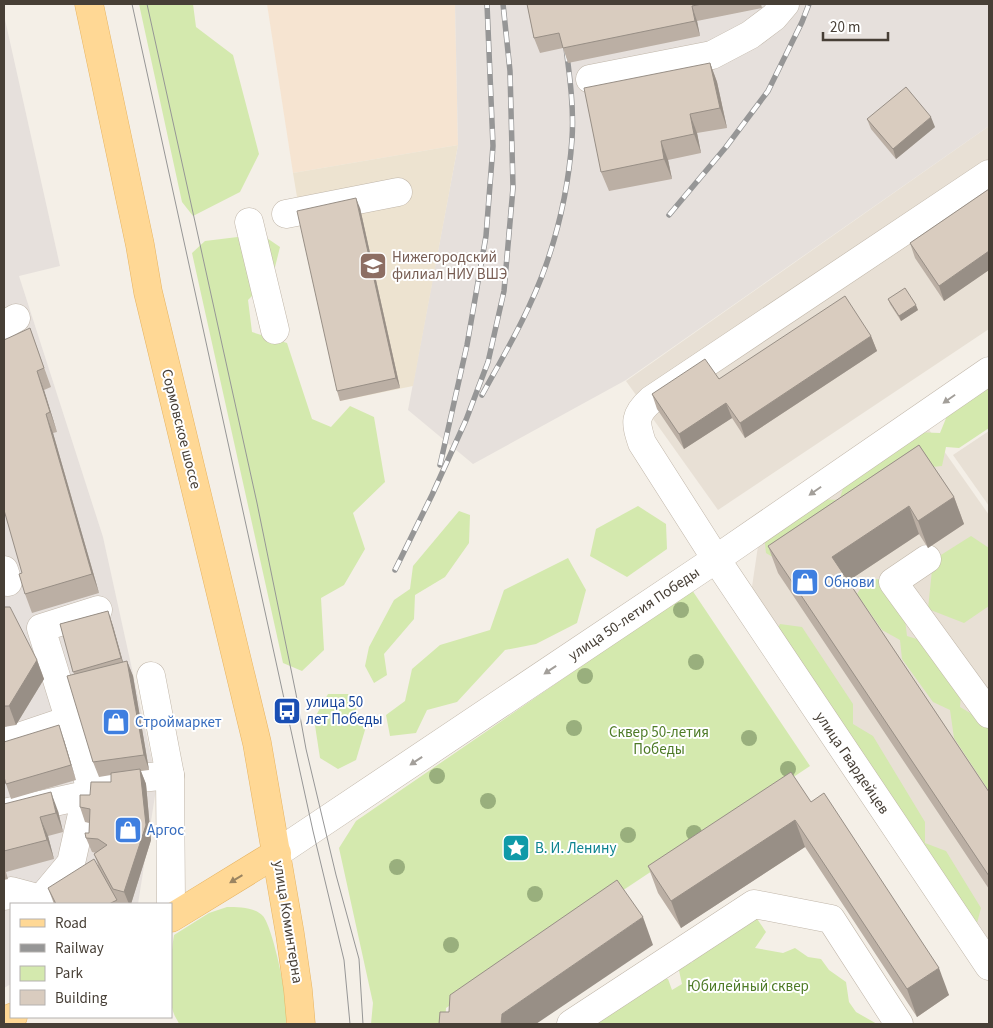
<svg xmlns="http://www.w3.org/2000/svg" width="993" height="1028" viewBox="0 0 993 1028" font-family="'Source Sans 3',sans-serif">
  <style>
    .residential { fill: #e8e0d5 }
    .commercial { fill: #f6e4d1 }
    .industrial { fill: #e6e0dc }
    .education { fill: #ede3d0 }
    .green { fill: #d4e9ae }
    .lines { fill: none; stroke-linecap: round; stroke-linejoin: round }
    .minor-casing { stroke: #c0b6a9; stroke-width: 29 }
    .major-casing { stroke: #e7b462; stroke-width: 29 }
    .minor { stroke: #fff; stroke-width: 28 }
    .major { stroke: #ffd895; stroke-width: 28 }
    .tram { stroke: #969696; stroke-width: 1 }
    .rail-casing { stroke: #969696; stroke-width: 5.5 }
    .rail { stroke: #fff; stroke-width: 4; stroke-dasharray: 11; stroke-linecap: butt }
    .tree { fill: #99af7d }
    .wall { fill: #bbafa4 }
    .shaded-wall { fill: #988f86 }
    .building { fill: #d9ccbf; stroke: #988f86 }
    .oneway { fill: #a39f9a }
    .oneway2 { fill: #9a8461 }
    .labels { text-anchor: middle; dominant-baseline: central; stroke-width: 4; stroke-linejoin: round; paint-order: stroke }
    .education-label { font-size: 15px; fill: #785e54; stroke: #fff; text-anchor: start }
    .street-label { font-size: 15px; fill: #473f36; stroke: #fff }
    .shop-label { font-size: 15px; fill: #366cbe; stroke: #fff; text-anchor: start }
    .transit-label { font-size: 15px; fill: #164399; stroke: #fff; text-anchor: start }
    .park-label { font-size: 15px; fill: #4e7b27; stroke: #fff }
    .culture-label { font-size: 15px; fill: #0d838f; stroke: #fff; text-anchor: start }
  </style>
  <rect width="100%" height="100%" fill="#f4efe7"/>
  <g class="residential">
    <polygon points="989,126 989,329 718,510 626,381"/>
    <polygon points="925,424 989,515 989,945 752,587 758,546"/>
    <polygon points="989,431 989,506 953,455"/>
  </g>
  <polygon class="commercial" points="267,4 455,4 458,145 293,173"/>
  <g class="industrial">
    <polygon points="455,4 989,4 989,126 626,380 473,464 408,410 458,145"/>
    <polygon points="4,15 60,266 19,276 103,537 157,783 138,904 11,904 11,984 4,988"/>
  </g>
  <polygon class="education" points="458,145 413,386 340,401 301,221 293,173"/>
  <g class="green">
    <polygon points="139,4 193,4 196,27 233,55 259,154 240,192 193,216 182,202"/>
    <polygon points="261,234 280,247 273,275 248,300 252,332 287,343 312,419 331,427 350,406 374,417 385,482 353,513 365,549 344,585 321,598 324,650 302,671 283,663 192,253 205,241"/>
    <polygon points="989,383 989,428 959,448 946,447 942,466 913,469 781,562 766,553 764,535 818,499 839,500 844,486 914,432 940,433 949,411"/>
    <polygon points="638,506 666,524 667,549 627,577 590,556 596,529"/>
    <polygon points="459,511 470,515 469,543 445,577 415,595 414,619 384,654 387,675 374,683 365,666 369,647 394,600 410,589 413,566"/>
    <polygon points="971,536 989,548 989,606 964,623 928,609 933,560"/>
    <polygon points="568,558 586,590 577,623 536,644 505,650 457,702 427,710 416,733 390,736 386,715 405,701 412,669 440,645 490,630 504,590"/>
    <polygon points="867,578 885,580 904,611 907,636 933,644 962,684 960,707 982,720 989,730 989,791 954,738 950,710 933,702 902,659 900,640 882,630 857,594"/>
    <polygon points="692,590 810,766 446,1008 445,1024 371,1024 373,1003 339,848 356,821"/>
    <polygon points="780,624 802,627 853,704 853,724 873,736 925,822 925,843 946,851 981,908 976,927 773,637"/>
    <polygon points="328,694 350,694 365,730 356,760 338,769 320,758 314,719"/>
    <path d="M 227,907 C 238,907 255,907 263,916 C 273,928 287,997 287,1013 C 287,1017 286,1021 286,1024 L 179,1024 C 178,1021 175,1017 174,1014 C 167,998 171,952 174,935 L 209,913 Z"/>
    <polygon points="753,913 766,932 755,948 783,953 795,948 808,957 821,959 829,970 846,982 849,1002 856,1012 877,1024 575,1024 637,973 668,979 672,990 682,984 678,966 693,962 695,933"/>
  </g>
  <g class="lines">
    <g class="minor-casing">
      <g id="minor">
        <polyline points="590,79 712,55 750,35 774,17 785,4"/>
        <path d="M 989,174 L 651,400 C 634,415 635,422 642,443 L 716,559 L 989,966"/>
        <polyline points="286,214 398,192"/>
        <polyline points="249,222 275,330"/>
        <polyline points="4,325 16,318"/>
        <polyline points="927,559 893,582 989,714"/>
        <polyline points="4,570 8,582"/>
        <polyline points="151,676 170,775 171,904"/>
        <polyline points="4,742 69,720"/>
        <polyline points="89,783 170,775"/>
        <polyline points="4,813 86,795"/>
        <polyline points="277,853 716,559 989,371"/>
        <polyline points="4,896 11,891 41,899"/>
        <polyline points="43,904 41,899 71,863 89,783 41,628 98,610"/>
        <polyline points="571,1024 754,904 831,919 899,1024"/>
      </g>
    </g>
    <g class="major-casing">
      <g id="major">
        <polyline points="89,4 140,245 148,292 257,743 290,934 298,990 301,1024"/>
        <polyline points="171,918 277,853"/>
        <polyline points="4,1022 13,1017"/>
      </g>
    </g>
    <use href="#minor" class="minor"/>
    <use href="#major" class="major"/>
    <g class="tram">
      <polyline points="132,4 313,831 344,960 350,1024"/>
      <polyline points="147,4 257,503 296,694 306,749 336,875 359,959 363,1024"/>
    </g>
    <g class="rail-casing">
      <g id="rail">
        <polyline points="669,215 726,147 768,91 802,22 809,4"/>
        <path d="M 482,395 C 505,353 530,311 546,265 C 560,225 569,182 572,139 C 574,109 570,78 566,48"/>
        <polyline points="440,465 467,345 486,236 493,146 487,4"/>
        <polyline points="395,570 432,495 466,420 488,362 504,291 513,188 510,71 503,4"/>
      </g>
    </g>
    <use href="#rail" class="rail"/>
  </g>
  <g class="tree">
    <circle cx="681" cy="610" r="8"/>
    <circle cx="696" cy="662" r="8"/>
    <circle cx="585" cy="676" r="8"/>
    <circle cx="574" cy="728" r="8"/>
    <circle cx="749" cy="738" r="8"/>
    <circle cx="788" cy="769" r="8"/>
    <circle cx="437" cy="776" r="8"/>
    <circle cx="488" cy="801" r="8"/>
    <circle cx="694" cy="833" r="8"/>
    <circle cx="628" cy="835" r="8"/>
    <circle cx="397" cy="867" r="8"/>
    <circle cx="535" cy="894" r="8"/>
    <circle cx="451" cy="945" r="8"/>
  </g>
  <g class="wall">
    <polygon points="527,4 761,4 762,8 697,21 700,36 568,63 563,48 540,53 534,38"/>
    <polygon points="710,63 717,82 727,128 697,133 701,153 668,160 672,179 609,191 601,172"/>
    <polygon points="867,119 935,127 896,159 871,129"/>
    <polygon points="989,189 989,270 944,301 915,258 910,243"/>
    <polygon points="360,208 400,388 340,401 337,391"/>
    <polygon points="888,299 918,310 901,321 890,304"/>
    <polygon points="30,328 51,387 44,390 57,432 53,433 99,593 32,613 25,594"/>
    <polygon points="871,336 877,351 745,438 732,418 684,449 657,409 652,394 719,379"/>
    <polygon points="919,445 954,497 964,524 928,548 919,534 848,581 989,792 989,889 778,573 768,546"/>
    <polygon points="4,607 37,660 44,679 16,725 4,727"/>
    <polygon points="108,611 113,626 123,662 127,661 133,676 149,770 141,771 146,784 151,840 131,904 120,904 118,903 118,904 54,904 48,888 98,865 94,854 96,853 92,852 86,838 89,833 89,823 85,822 80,807 90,795 111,782 111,775 99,777 93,762 74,674 60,624"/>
    <polygon points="64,740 76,780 11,799 6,784"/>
    <polygon points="811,802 949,995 917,1017 805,847 681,928 658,893 648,866"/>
    <polygon points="4,804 58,811 63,832 48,836 54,859 6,872 8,879 4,880"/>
  </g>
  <g class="shaded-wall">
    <polygon points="692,6 697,21 700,36 695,21"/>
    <polygon points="710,63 717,82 727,128 720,108"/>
    <polygon points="690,114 697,133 701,153 694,134"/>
    <polygon points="931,117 935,127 896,159 893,149"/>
    <polygon points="661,141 668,160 672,179 664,159"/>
    <polygon points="356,198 360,208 400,388 396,378"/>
    <polygon points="989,251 989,270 944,301 939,286"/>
    <polygon points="916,305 918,310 901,321 899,316"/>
    <polygon points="871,336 877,351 745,438 740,423"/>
    <polygon points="37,371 44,390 57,432 50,412"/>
    <polygon points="726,403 732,418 684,449 679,434"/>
    <polygon points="46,414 53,433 99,593 92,574"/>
    <polygon points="954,497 964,524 928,548 918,521"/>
    <polygon points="909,506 919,534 842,585 832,557"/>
    <polygon points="108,611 113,626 126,673 121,658"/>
    <polygon points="37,660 44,679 16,725 9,706"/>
    <polygon points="127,661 133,676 149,770 144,755"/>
    <polygon points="59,725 64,740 76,780 71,765"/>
    <polygon points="140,769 146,784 151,840 131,904 129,904 124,892"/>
    <polygon points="51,792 58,811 63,832 56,813"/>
    <polygon points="40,817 48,836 54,859 47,840"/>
    <polygon points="795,820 805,847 681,928 671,901"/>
    <polygon points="643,917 653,945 536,1024 501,1024 502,1014"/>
    <polygon points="939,968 949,995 917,1017 907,989"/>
  </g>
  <g class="building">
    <polygon points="527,4 702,4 692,6 695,21 563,48 559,33 534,38"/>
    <polygon points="710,63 720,108 690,114 694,134 661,141 664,159 601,172 584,88"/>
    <polygon points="906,87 931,117 893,149 867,119"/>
    <polygon points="989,189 989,251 939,286 910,243"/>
    <polygon points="356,198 396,378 337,391 297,211"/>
    <polygon points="905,288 916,305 899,316 888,299"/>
    <polygon points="845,296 871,336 740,423 726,403 679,434 652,394 705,359 719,379"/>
    <polygon points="30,328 44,368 37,371 50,412 46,414 92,574 25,594 19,574 22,573 4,510 4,340"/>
    <polygon points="919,445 954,497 918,521 909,506 832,557 989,792 989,876 768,546"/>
    <polygon points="4,607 10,607 37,660 9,706 4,706"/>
    <polygon points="108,611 121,658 73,672 60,624"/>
    <polygon points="127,661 144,755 93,762 67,676"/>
    <polygon points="59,725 71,765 6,784 4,777 4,742"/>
    <polygon points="140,769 146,825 124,892 113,889 94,854 107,845 98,839 86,838 85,833 89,833 90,809 80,807 80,795 90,795 91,782 111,782 111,773"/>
    <polygon points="791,772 811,802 824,793 939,968 907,989 795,820 671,901 648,866"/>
    <polygon points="51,792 56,813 40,817 47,840 4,851 4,804"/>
    <polygon points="94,859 117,900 109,904 56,904 48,888"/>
    <polygon points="617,880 643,917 502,1014 501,1024 439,1024 440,1012 449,1012 450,995"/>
  </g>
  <defs><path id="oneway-solid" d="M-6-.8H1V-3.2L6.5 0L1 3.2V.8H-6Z" transform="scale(1.25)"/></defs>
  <g class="oneway">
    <use href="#oneway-solid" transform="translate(949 399) rotate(145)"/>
    <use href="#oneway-solid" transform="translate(815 491) rotate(145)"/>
    <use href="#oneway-solid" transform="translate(550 670) rotate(146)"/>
    <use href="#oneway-solid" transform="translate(416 761) rotate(146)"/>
  </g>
  <use class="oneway2" href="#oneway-solid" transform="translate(236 879) rotate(149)"/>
  <defs>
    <g id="university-square" transform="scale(1.4375)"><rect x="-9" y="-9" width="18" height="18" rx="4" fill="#8d6e63" stroke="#fff"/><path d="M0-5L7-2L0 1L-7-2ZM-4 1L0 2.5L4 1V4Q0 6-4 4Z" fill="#fff"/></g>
    <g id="shop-square" transform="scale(1.4375)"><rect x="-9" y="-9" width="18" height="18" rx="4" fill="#3f7fe0" stroke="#fff"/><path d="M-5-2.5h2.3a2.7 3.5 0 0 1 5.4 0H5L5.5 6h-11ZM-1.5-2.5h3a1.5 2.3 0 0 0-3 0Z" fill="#fff"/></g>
    <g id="bus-square" transform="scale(1.4375)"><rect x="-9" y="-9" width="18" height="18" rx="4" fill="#1a4fb4" stroke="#fff"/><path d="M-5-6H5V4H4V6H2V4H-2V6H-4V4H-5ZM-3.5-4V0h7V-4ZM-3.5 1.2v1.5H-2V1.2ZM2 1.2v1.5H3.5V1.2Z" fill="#fff"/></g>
    <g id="sight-square" transform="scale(1.4375)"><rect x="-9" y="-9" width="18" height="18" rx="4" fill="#0f9aa8" stroke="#fff"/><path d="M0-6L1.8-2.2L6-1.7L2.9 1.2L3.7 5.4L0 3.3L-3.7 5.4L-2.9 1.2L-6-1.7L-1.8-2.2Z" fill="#fff"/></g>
  </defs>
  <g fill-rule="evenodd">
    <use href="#university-square" x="373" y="266"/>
    <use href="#shop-square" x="805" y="582"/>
    <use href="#bus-square" x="287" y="711"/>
    <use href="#shop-square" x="116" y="722"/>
    <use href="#shop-square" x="128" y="830"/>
    <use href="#sight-square" x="516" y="848"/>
  </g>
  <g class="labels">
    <g class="education-label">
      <text x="392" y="257">Нижегородский<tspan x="392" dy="17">филиал НИУ ВШЭ</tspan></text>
    </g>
    <g class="street-label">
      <text transform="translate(181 429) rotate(76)">Сормовское шоссе</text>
      <text transform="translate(634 614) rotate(-34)">улица 50-летия Победы</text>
      <text transform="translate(852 763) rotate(56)">улица Гвардейцев</text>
      <text transform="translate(288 922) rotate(81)">улица Коминтерна</text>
    </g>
    <g class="shop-label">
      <text x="824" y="582">Обнови</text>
      <text x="135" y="722">Строймаркет</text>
      <text x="147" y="830">Аргос</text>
    </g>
    <g class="transit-label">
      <text x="306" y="702">улица 50<tspan x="306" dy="17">лет Победы</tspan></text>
    </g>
    <g class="park-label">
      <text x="659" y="732">Сквер 50-летия<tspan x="659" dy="17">Победы</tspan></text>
      <text x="748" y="986">Юбилейный сквер</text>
    </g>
    <g class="culture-label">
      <text x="535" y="848">В. И. Ленину</text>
    </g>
  </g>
  <rect width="993" height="1028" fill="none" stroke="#473f36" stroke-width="10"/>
  <rect x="10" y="903" width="162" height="115" fill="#ffffff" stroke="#b5b2af"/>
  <rect x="20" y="919" width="25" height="8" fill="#ffd895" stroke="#b5b2af"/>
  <text x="55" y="928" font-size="15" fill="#473f36">Road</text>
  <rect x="20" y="944" width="25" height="8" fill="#969696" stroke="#b5b2af"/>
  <text x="55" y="953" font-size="15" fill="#473f36">Railway</text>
  <rect x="20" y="966" width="25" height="15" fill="#d4e9ae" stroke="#b5b2af"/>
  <text x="55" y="978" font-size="15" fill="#473f36">Park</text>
  <rect x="20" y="990" width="25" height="15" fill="#d9ccbf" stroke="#b5b2af"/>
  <text x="55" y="1003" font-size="15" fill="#473f36">Building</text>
  <path d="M823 32v8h65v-8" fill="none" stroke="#473f36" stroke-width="2.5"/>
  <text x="830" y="32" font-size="15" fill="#473f36" stroke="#ffffff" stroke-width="4" paint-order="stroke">20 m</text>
</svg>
